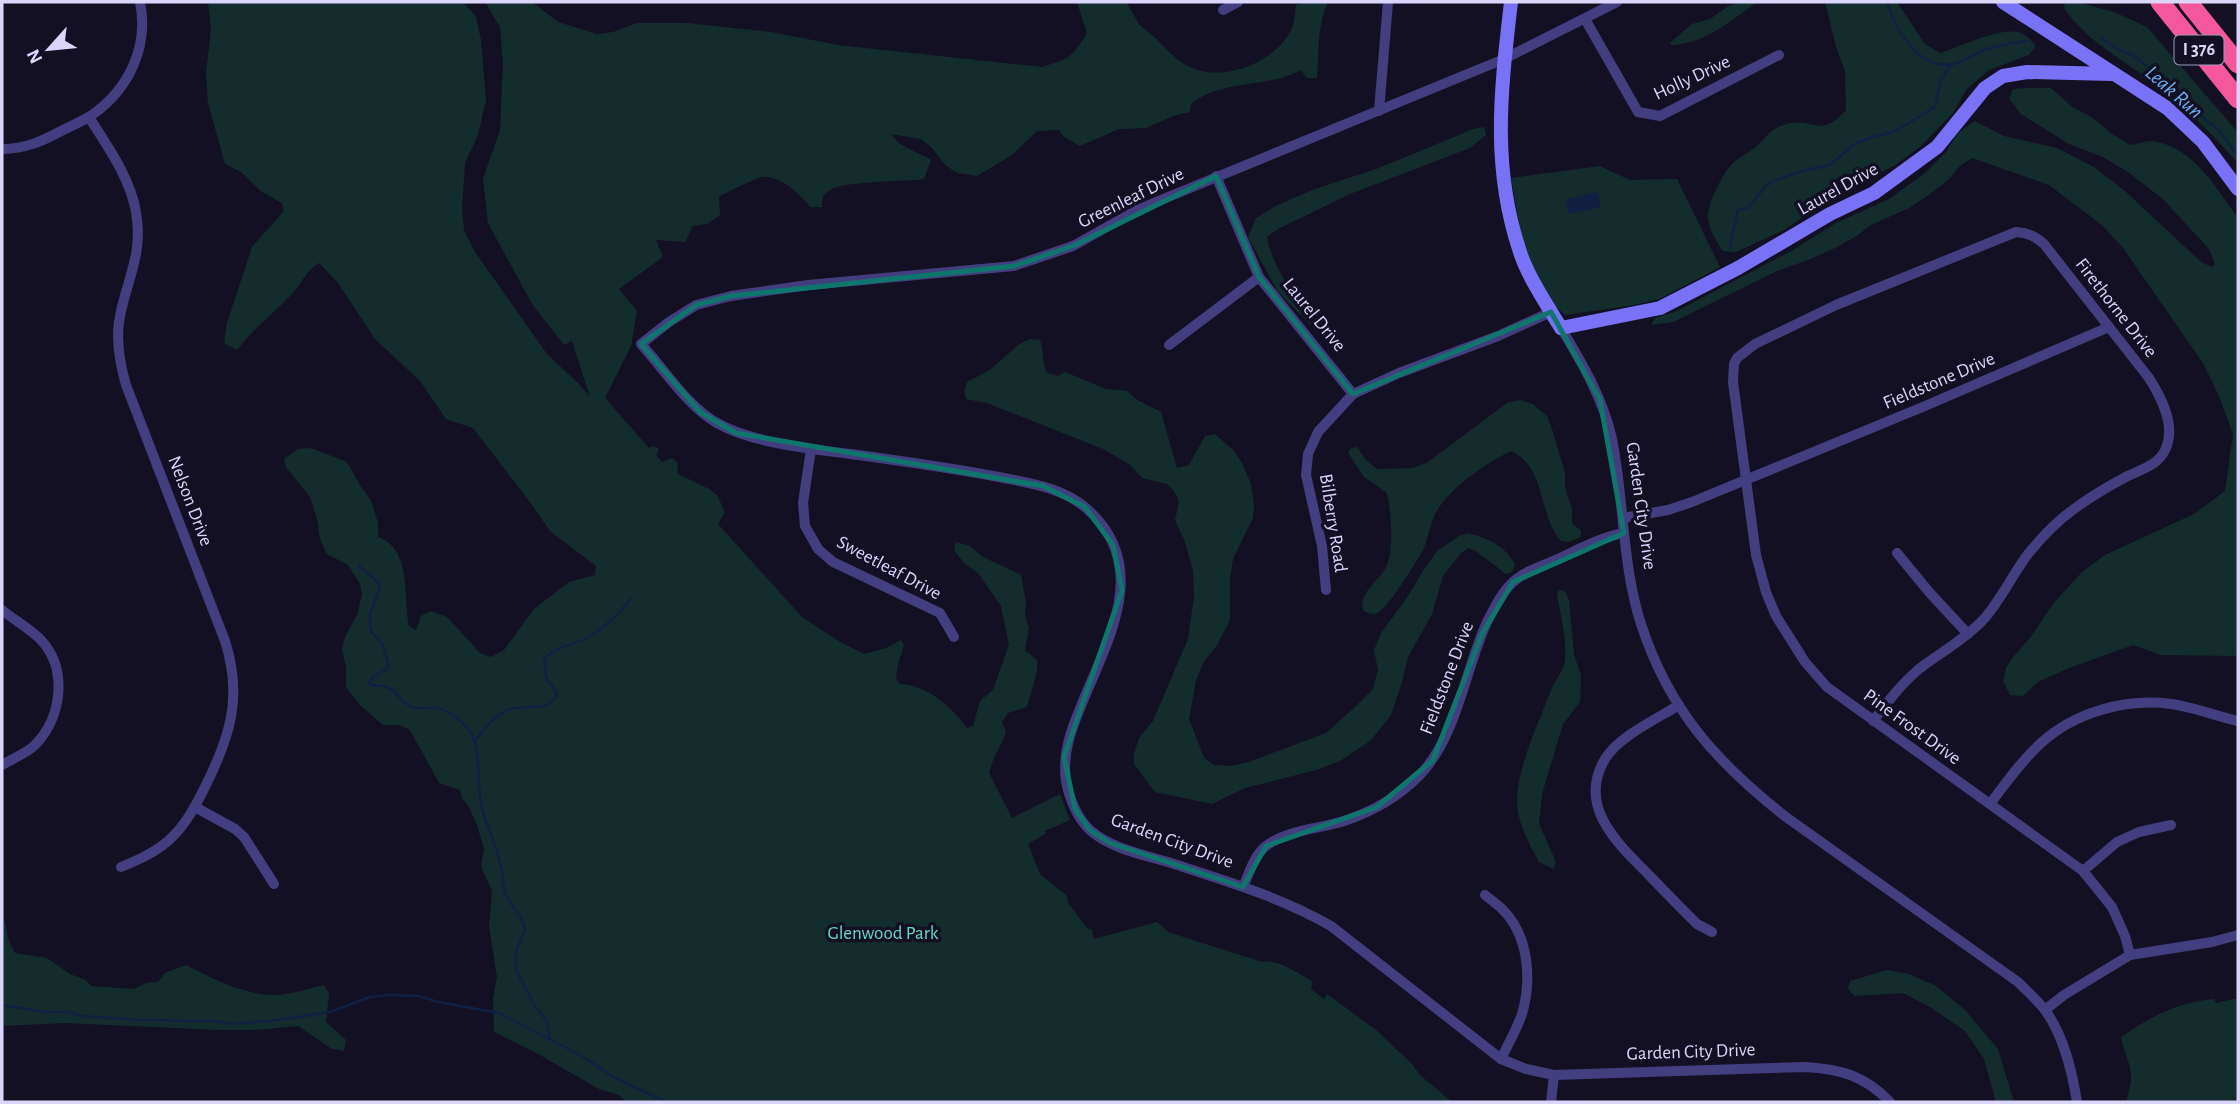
<svg xmlns="http://www.w3.org/2000/svg" width="2240" height="1104" viewBox="0 0 2240 1104" font-family="'Alegreya Sans',sans-serif">
  <style>
    .green { fill: #132d2d }
    .water { fill: #0f2043 }
    .lines { fill: none; stroke-linecap: round; stroke-linejoin: round }
    .stream { stroke: #0f2043; stroke-width: 2.5 }
    .street { stroke: #433e7f; stroke-width: 10 }
    .secondary { stroke: #7a72f6; stroke-width: 14 }
    .highway { stroke: #f5579d; stroke-width: 19 }
    .marked { fill: none; stroke: #0f766e; stroke-width: 5; stroke-linejoin: round }
    .labels { text-anchor: middle; dominant-baseline: central; stroke-width: 7; stroke-linejoin: round; paint-order: stroke }
    .shield { fill: #141023; stroke: #9f9abb; stroke-width: 2 }
    .shield-label { font-size: 18px; font-weight: bold; fill: #dbd5fc }
    .street-label { font-size: 19px; fill: #dbd5fc; stroke: #141023 }
    .park-label { font-size: 19px; fill: #65d8c0; stroke: #141023 }
    .water-label { font-size: 21px; font-style: italic; fill: #69aff6; stroke: #141023 }
  </style>
  <rect width="100%" height="100%" fill="#141023"/>
  <g class="green">
    <path d="M 208,2 L 463,2 L 476,17 L 481,40 L 486,100 L 478,135 L 465,163 L 462,208 L 464,230 L 475,252 L 547,354 L 580,385 L 590,397 L 572,341 L 564,345 L 532,304 L 488,223 L 483,179 L 500,130 L 503,63 L 500,27 L 485,2 L 532,2 L 558,22 L 597,34 L 613,32 L 637,23 L 687,23 L 771,32 L 838,45 L 1042,67 C 1070,58 1071,59 1087,33 L 1077,2 L 1126,2 C 1130,8 1133,14 1137,21 C 1140,27 1148,31 1153,36 C 1165,47 1174,60 1190,67 C 1223,83 1273,63 1290,32 C 1295,23 1295,14 1296,5 L 1304,2 L 1328,2 C 1317,26 1319,52 1317,78 L 1307,78 L 1301,70 C 1295,73 1288,76 1281,78 C 1251,86 1215,84 1191,104 L 1190,112 L 1173,116 L 1146,128 L 1119,129 L 1080,146 L 1064,137 L 1059,130 L 1037,131 L 1012,155 L 977,176 L 958,173 L 946,166 L 932,148 L 921,139 L 891,134 C 899,147 918,152 931,160 L 924,179 C 904,182 840,180 827,192 C 822,196 822,201 822,207 L 810,207 C 800,194 780,175 762,177 C 753,179 729,192 719,196 L 720,215 L 707,224 L 693,226 L 685,242 L 656,240 L 663,257 L 619,289 L 637,311 L 631,346 L 605,398 L 649,448 L 653,446 L 659,449 L 656,455 L 662,462 L 672,458 L 677,462 L 678,474 L 709,489 L 717,495 L 725,512 L 718,524 L 802,617 L 837,640 L 864,654 L 886,648 L 901,640 L 904,645 L 898,664 L 896,678 L 900,684 C 927,685 952,707 967,728 L 973,726 L 980,701 L 993,690 L 1009,645 L 1001,606 L 978,573 L 964,563 L 954,550 L 956,542 L 970,546 L 983,557 L 1021,575 L 1026,603 L 1025,616 L 1029,628 L 1025,650 L 1037,660 L 1037,671 L 1027,707 L 1008,713 L 1002,722 L 1006,731 C 1002,746 992,758 989,773 L 1012,818 L 1060,794 L 1070,820 L 1045,831 L 1045,834 L 1028,844 L 1040,874 L 1066,895 L 1069,904 L 1086,927 L 1092,930 L 1094,939 L 1157,922 L 1168,932 L 1262,962 C 1279,959 1297,973 1312,981 L 1311,989 L 1324,999 L 1327,994 L 1376,1030 L 1411,1063 L 1421,1076 L 1452,1102 L 626,1102 L 619,1095 L 599,1089 L 540,1055 L 494,1032 L 493,998 L 497,977 L 489,926 L 492,891 L 481,867 L 484,849 L 477,825 L 469,807 L 462,798 L 460,790 L 439,783 L 410,730 L 399,725 L 383,725 L 360,705 L 346,687 L 346,667 L 342,649 L 345,637 L 357,615 L 362,595 L 360,584 L 348,565 L 327,554 L 320,539 L 317,519 L 310,497 L 286,467 L 284,459 L 298,449 L 311,448 L 347,462 L 361,487 L 371,500 L 378,523 L 378,537 C 412,549 403,596 409,626 L 416,630 L 421,616 L 431,611 L 447,617 L 480,653 L 491,657 L 504,650 L 534,609 L 569,582 L 595,575 L 596,566 L 550,531 L 530,502 L 473,428 L 446,419 L 420,381 L 375,339 L 338,283 L 319,263 C 305,271 302,284 291,295 C 273,314 253,329 237,350 L 224,343 L 227,323 L 252,247 L 284,211 L 282,203 L 262,192 L 241,172 L 225,164 L 208,103 L 206,73 L 211,30 Z"/>
    <path d="M 1739,2 L 1758,2 C 1730,20 1708,43 1672,45 L 1670,43 L 1692,24 L 1710,19 L 1727,7 Z"/>
    <path d="M 1825,2 L 1897,2 L 1925,44 L 1940,53 C 1960,47 2005,24 2023,34 C 2028,37 2032,42 2036,46 L 2029,55 L 1989,70 L 1966,90 L 1953,113 L 1920,147 L 1895,165 L 1818,206 L 1786,229 L 1736,252 L 1723,251 C 1716,241 1709,230 1708,217 C 1707,204 1723,173 1732,164 C 1740,156 1751,152 1758,145 C 1767,136 1771,129 1783,125 C 1814,115 1819,141 1846,110 L 1845,71 L 1836,47 Z"/>
    <path d="M 2065,2 L 2077,2 L 2114,12 L 2147,27 L 2234,128 L 2238,134 L 2238,163 C 2212,134 2183,104 2151,81 C 2119,57 2088,42 2064,8 Z"/>
    <path d="M 2025,88 L 2051,88 L 2071,106 L 2093,118 L 2112,134 L 2130,145 C 2137,144 2146,141 2152,141 C 2194,147 2215,187 2238,218 L 2238,656 L 2161,655 L 2133,645 L 2069,668 L 2038,682 L 2023,696 L 2010,695 L 2003,681 L 2006,668 L 2013,657 L 2030,638 L 2053,604 L 2082,572 L 2105,555 L 2194,514 L 2225,491 L 2233,434 L 2219,396 L 2203,363 L 2123,248 L 2102,225 L 2049,185 L 1972,158 L 1960,166 L 1949,179 L 1929,195 L 1909,208 L 1871,225 L 1855,237 L 1835,248 L 1808,260 L 1777,271 L 1673,322 L 1651,325 L 1655,318 L 1677,311 L 1793,250 L 1836,223 L 1889,199 L 1925,173 L 1946,152 L 1959,132 L 1975,121 L 2004,136 L 2057,148 L 2094,167 L 2125,191 L 2201,262 L 2212,267 L 2215,264 L 2209,249 L 2163,199 L 2128,172 L 2103,157 L 2069,144 L 2021,114 L 2009,98 L 2013,89 Z"/>
    <path d="M 1484,127 L 1486,135 L 1470,148 L 1350,194 L 1278,229 L 1267,237 C 1273,270 1300,304 1321,329 L 1322,334 L 1321,335 L 1278,292 L 1248,237 L 1256,218 L 1276,206 L 1312,190 L 1379,168 L 1473,129 Z"/>
    <polygon points="1600,166 1630,180 1677,179 1720,267 1659,299 1634,305 1565,315 1549,300 1525,255 1511,178"/>
    <path d="M 1030,339 L 1040,340 C 1044,351 1042,364 1047,373 L 1058,376 L 1065,372 L 1106,389 L 1127,391 L 1137,400 L 1161,412 L 1177,468 L 1189,465 L 1205,436 L 1215,434 L 1235,452 L 1243,465 L 1251,484 L 1254,505 L 1253,518 L 1233,559 L 1230,579 L 1230,620 L 1216,647 L 1204,661 L 1196,680 L 1189,719 L 1204,758 L 1214,765 L 1231,766 L 1249,762 L 1326,733 L 1355,707 L 1373,689 L 1378,670 L 1374,650 L 1381,633 L 1406,599 L 1423,571 L 1437,551 L 1459,536 L 1469,533 C 1488,539 1506,546 1515,565 L 1512,572 L 1506,574 L 1476,551 L 1468,548 L 1461,553 L 1443,576 L 1432,614 L 1408,657 L 1402,682 L 1391,715 L 1370,741 L 1340,761 L 1316,770 L 1245,788 L 1212,804 L 1155,792 L 1134,764 L 1134,754 L 1139,738 L 1153,721 L 1188,639 L 1194,597 L 1193,571 L 1185,542 L 1175,520 L 1179,502 L 1174,491 L 1167,484 L 1142,478 L 1129,464 L 1103,449 L 987,403 L 966,399 L 964,391 L 967,382 L 990,370 L 1018,345 Z"/>
    <path d="M 1520,400 L 1533,404 L 1547,416 L 1552,429 L 1565,473 L 1565,488 L 1572,509 L 1572,523 L 1581,531 L 1581,537 L 1568,542 L 1561,541 C 1538,515 1546,466 1511,451 C 1485,464 1455,484 1438,509 C 1430,521 1429,537 1423,550 C 1417,561 1389,606 1379,612 C 1374,616 1369,613 1364,611 C 1356,595 1378,582 1385,569 C 1395,553 1391,511 1387,493 L 1364,477 L 1348,453 L 1351,448 L 1357,447 L 1365,459 L 1377,469 L 1413,468 L 1428,462 L 1507,403 Z"/>
    <path d="M 1559,590 L 1565,591 L 1569,600 L 1574,655 L 1581,675 L 1580,702 L 1563,724 L 1542,794 L 1539,824 L 1556,862 L 1553,869 L 1539,862 C 1531,847 1521,829 1518,812 C 1512,777 1539,722 1552,688 C 1555,680 1562,673 1564,665 C 1569,650 1560,611 1557,595 Z"/>
    <path d="M 2,919 L 5,922 L 8,939 L 15,953 L 47,958 L 70,974 L 86,980 L 91,986 L 134,989 L 146,983 L 158,982 L 165,973 L 186,965 C 213,979 244,995 275,995 C 291,995 309,988 324,985 L 329,993 L 326,1022 L 346,1040 L 344,1051 L 332,1049 L 298,1026 L 256,1030 L 220,1030 L 65,1023 L 2,1026 Z"/>
    <polygon points="1887,970 1909,974 1936,986 1965,1010 1998,1049 2014,1102 1996,1102 1984,1059 1965,1031 1930,1007 1903,993 1855,996 1848,989 1850,981"/>
    <path d="M 2238,998 L 2238,1102 L 2126,1102 C 2137,1067 2128,1069 2121,1037 C 2150,1017 2178,1002 2214,999 L 2216,1003 Z"/>
  </g>
  <polygon class="water" points="1597,192 1601,207 1569,214 1566,199"/>
  <g class="lines">
    <g class="stream">
      <path d="M 1887,2 C 1895,29 1919,71 1954,64 C 1965,61 1974,54 1984,50 C 1998,45 2013,43 2027,41"/>
      <polyline points="2101,38 2118,49 2134,56 2148,67 2194,111 2219,130 2238,156"/>
      <polyline points="1730,248 1738,209 1748,208 1765,187 1773,181 1802,171 1830,165 1853,145 1872,137 1894,132 1935,107 1941,79 1951,65"/>
      <path d="M 359,566 L 379,583 L 380,588 L 370,614 L 370,628 L 373,634 L 383,645 L 389,667 C 383,673 372,674 369,682 L 372,685 C 402,686 394,699 412,707 C 418,710 422,708 428,708 C 444,706 460,718 469,730 C 482,749 477,782 481,804 C 486,827 498,847 502,871 C 504,880 502,889 507,897 C 513,909 522,915 525,929 L 516,952 L 516,970 L 536,1008 L 547,1021 L 550,1039"/>
      <path d="M 475,741 C 484,729 494,716 508,710 C 525,703 550,715 557,693 L 546,678 L 544,659 C 556,646 574,645 589,637 C 605,628 619,613 631,599"/>
      <polyline points="2,1005 45,1012 67,1012 82,1016 139,1020 213,1021 232,1024 278,1020 330,1012 370,997 390,995 419,996 438,1002 499,1013 580,1055 614,1077 666,1102"/>
    </g>
    <g class="street">
      <path d="M 1617,2 L 1504,59 L 1139,209 L 1073,246 L 1014,266 L 808,285 L 731,296 L 696,305 L 669,322 L 641,344 C 664,369 688,407 717,423 C 752,443 811,449 851,454 C 902,461 953,468 1004,478 C 1033,484 1063,488 1086,508 C 1153,566 1107,641 1081,706 C 1071,730 1062,754 1066,781 C 1069,798 1077,818 1090,830 C 1111,849 1145,855 1171,863 C 1225,881 1281,897 1331,926 L 1501,1059 L 1526,1069 L 1554,1075 L 1805,1067 C 1841,1069 1865,1076 1890,1102"/>
      <polyline points="1223,10 1238,2"/>
      <polyline points="1585,19 1638,112 1660,116 1779,55"/>
      <polyline points="1379,111 1388,2"/>
      <path d="M 89,117 C 107,146 130,177 136,212 C 144,256 125,282 119,322 C 116,343 120,364 126,385 L 225,641 C 243,697 230,737 205,787 C 195,807 185,826 168,841 C 154,853 138,860 121,867"/>
      <path d="M 2,149 C 25,149 43,141 63,130 C 73,125 83,121 92,115 C 129,89 149,47 140,2"/>
      <polyline points="1216,176 1259,277 1353,394"/>
      <path d="M 1561,328 C 1582,363 1603,398 1612,439 C 1624,498 1622,566 1641,624 C 1669,710 1716,762 1786,817 L 2018,982 C 2027,991 2037,1000 2045,1010 C 2064,1036 2072,1071 2077,1102"/>
      <polyline points="1169,345 1259,277"/>
      <polyline points="811,449 803,503 805,526 818,549 833,562 940,613 954,637"/>
      <polyline points="1623,518 1668,510 1692,502 1925,406 2109,327"/>
      <polyline points="1897,553 1929,592 1968,634"/>
      <polyline points="1326,590 1322,546 1306,475 1308,454 1318,432 1353,394 1399,373 1498,336 1551,312"/>
      <path d="M 2,610 C 14,620 31,629 41,640 C 68,669 62,718 35,745 C 27,753 12,759 2,765"/>
      <path d="M 1679,705 C 1657,719 1619,736 1605,759 C 1577,806 1617,843 1648,874 C 1664,891 1681,908 1697,924 L 1712,932"/>
      <path d="M 1873,721 C 1887,703 1901,684 1919,669 C 1940,653 1964,640 1983,620 C 2001,600 2012,575 2028,554 C 2041,538 2057,521 2074,509 C 2089,498 2107,487 2124,478 C 2139,470 2159,466 2166,448 C 2176,425 2161,397 2149,378 L 2044,244 C 2035,236 2028,233 2016,232 L 1836,305 L 1755,344 L 1737,358 L 1734,364 L 1733,382 L 1756,555 L 1766,592 L 1776,616 L 1805,662 L 1827,687 L 2083,871 L 2112,907 L 2125,936 L 2130,955"/>
      <path d="M 1990,804 C 2006,783 2022,760 2041,743 C 2075,712 2126,698 2171,704 C 2193,707 2216,716 2238,721"/>
      <polyline points="195,807 235,829 244,837 274,884"/>
      <polyline points="2083,871 2117,842 2139,832 2171,825"/>
      <path d="M 1243,887 C 1249,874 1254,855 1266,846 C 1288,829 1322,829 1347,820 C 1373,811 1399,796 1419,776 C 1458,735 1464,672 1487,622 C 1494,608 1502,592 1513,582 C 1526,570 1545,565 1560,558 C 1581,548 1602,537 1624,533"/>
      <path d="M 1485,895 C 1491,900 1497,904 1502,909 C 1529,935 1532,980 1522,1014 C 1517,1029 1508,1044 1501,1059"/>
      <polyline points="2045,1010 2064,995 2130,955 2212,942 2238,935"/>
      <polyline points="1551,1102 1554,1075"/>
    </g>
    <g class="secondary">
      <path d="M 1511,2 C 1501,89 1491,166 1520,252 C 1527,275 1548,307 1561,328 L 1660,308 L 1738,268 L 1830,214 L 1874,193 L 1937,147 L 1985,88 L 2003,76 L 2027,72 L 2112,74"/>
      <polyline points="2003,2 2167,108 2203,142 2238,189"/>
    </g>
    <g class="highway">
      <polyline points="2160,2 2238,99"/>
      <polyline points="2188,2 2238,64"/>
    </g>
  </g>
  <path class="marked" d="M 1216,176 L 1259,277 L 1353,394 L 1551,312 L 1600,400 L 1624,533 L 1513,582 L 1482,634 L 1433,760 L 1377,807 L 1266,846 L 1243,887 L 1110,843 L 1090,830 L 1075,809 L 1064,757 L 1122,590 L 1113,545 L 1085,507 L 1043,486 L 736,433 L 700,412 L 641,344 L 696,305 L 731,296 L 1014,266 L 1073,246 Z"/>
  <g class="labels">
    <rect class="shield" x="2174.5" y="35.5" width="49" height="29" rx="5"/>
    <g class="shield-label">
      <text x="2199" y="50">I 376</text>
    </g>
    <g class="street-label">
      <text transform="translate(1692 78) rotate(-25)">Holly Drive</text>
      <text transform="translate(1838 189) rotate(-29)">Laurel Drive</text>
      <text transform="translate(1131 198) rotate(-26)">Greenleaf Drive</text>
      <text transform="translate(2116 308) rotate(52)">Firethorne Drive</text>
      <text transform="translate(1314 315) rotate(51)">Laurel Drive</text>
      <text transform="translate(1939 381) rotate(-23)">Fieldstone Drive</text>
      <text transform="translate(190 501) rotate(69)">Nelson Drive</text>
      <text transform="translate(1641 506) rotate(82)">Garden City Drive</text>
      <text transform="translate(1333 523) rotate(81)">Bilberry Road</text>
      <text transform="translate(889 568) rotate(28)">Sweetleaf Drive</text>
      <text transform="translate(1447 678) rotate(-69)">Fieldstone Drive</text>
      <text transform="translate(1912 727) rotate(36)">Pine Frost Drive</text>
      <text transform="translate(1172 841) rotate(20)">Garden City Drive</text>
      <text transform="translate(1691 1052) rotate(-2)">Garden City Drive</text>
    </g>
    <g class="park-label">
      <text x="883" y="933">Glenwood Park</text>
    </g>
    <g class="water-label">
      <text transform="translate(2174 92) rotate(41)">Leak Run</text>
    </g>
  </g>
  <rect width="2240" height="1104" fill="none" stroke="#dbd5fc" stroke-width="7"/>
  <g transform="translate(49 49) rotate(243)" stroke="#141023" stroke-width="5" paint-order="stroke">
  <path d="M0-5L12 26L0 18L-12 26Z" fill="#dbd5fc"/>
  <text y="-10" font-size="19" font-weight="bold" text-anchor="middle" fill="#dbd5fc">N</text>
  </g>
</svg>
